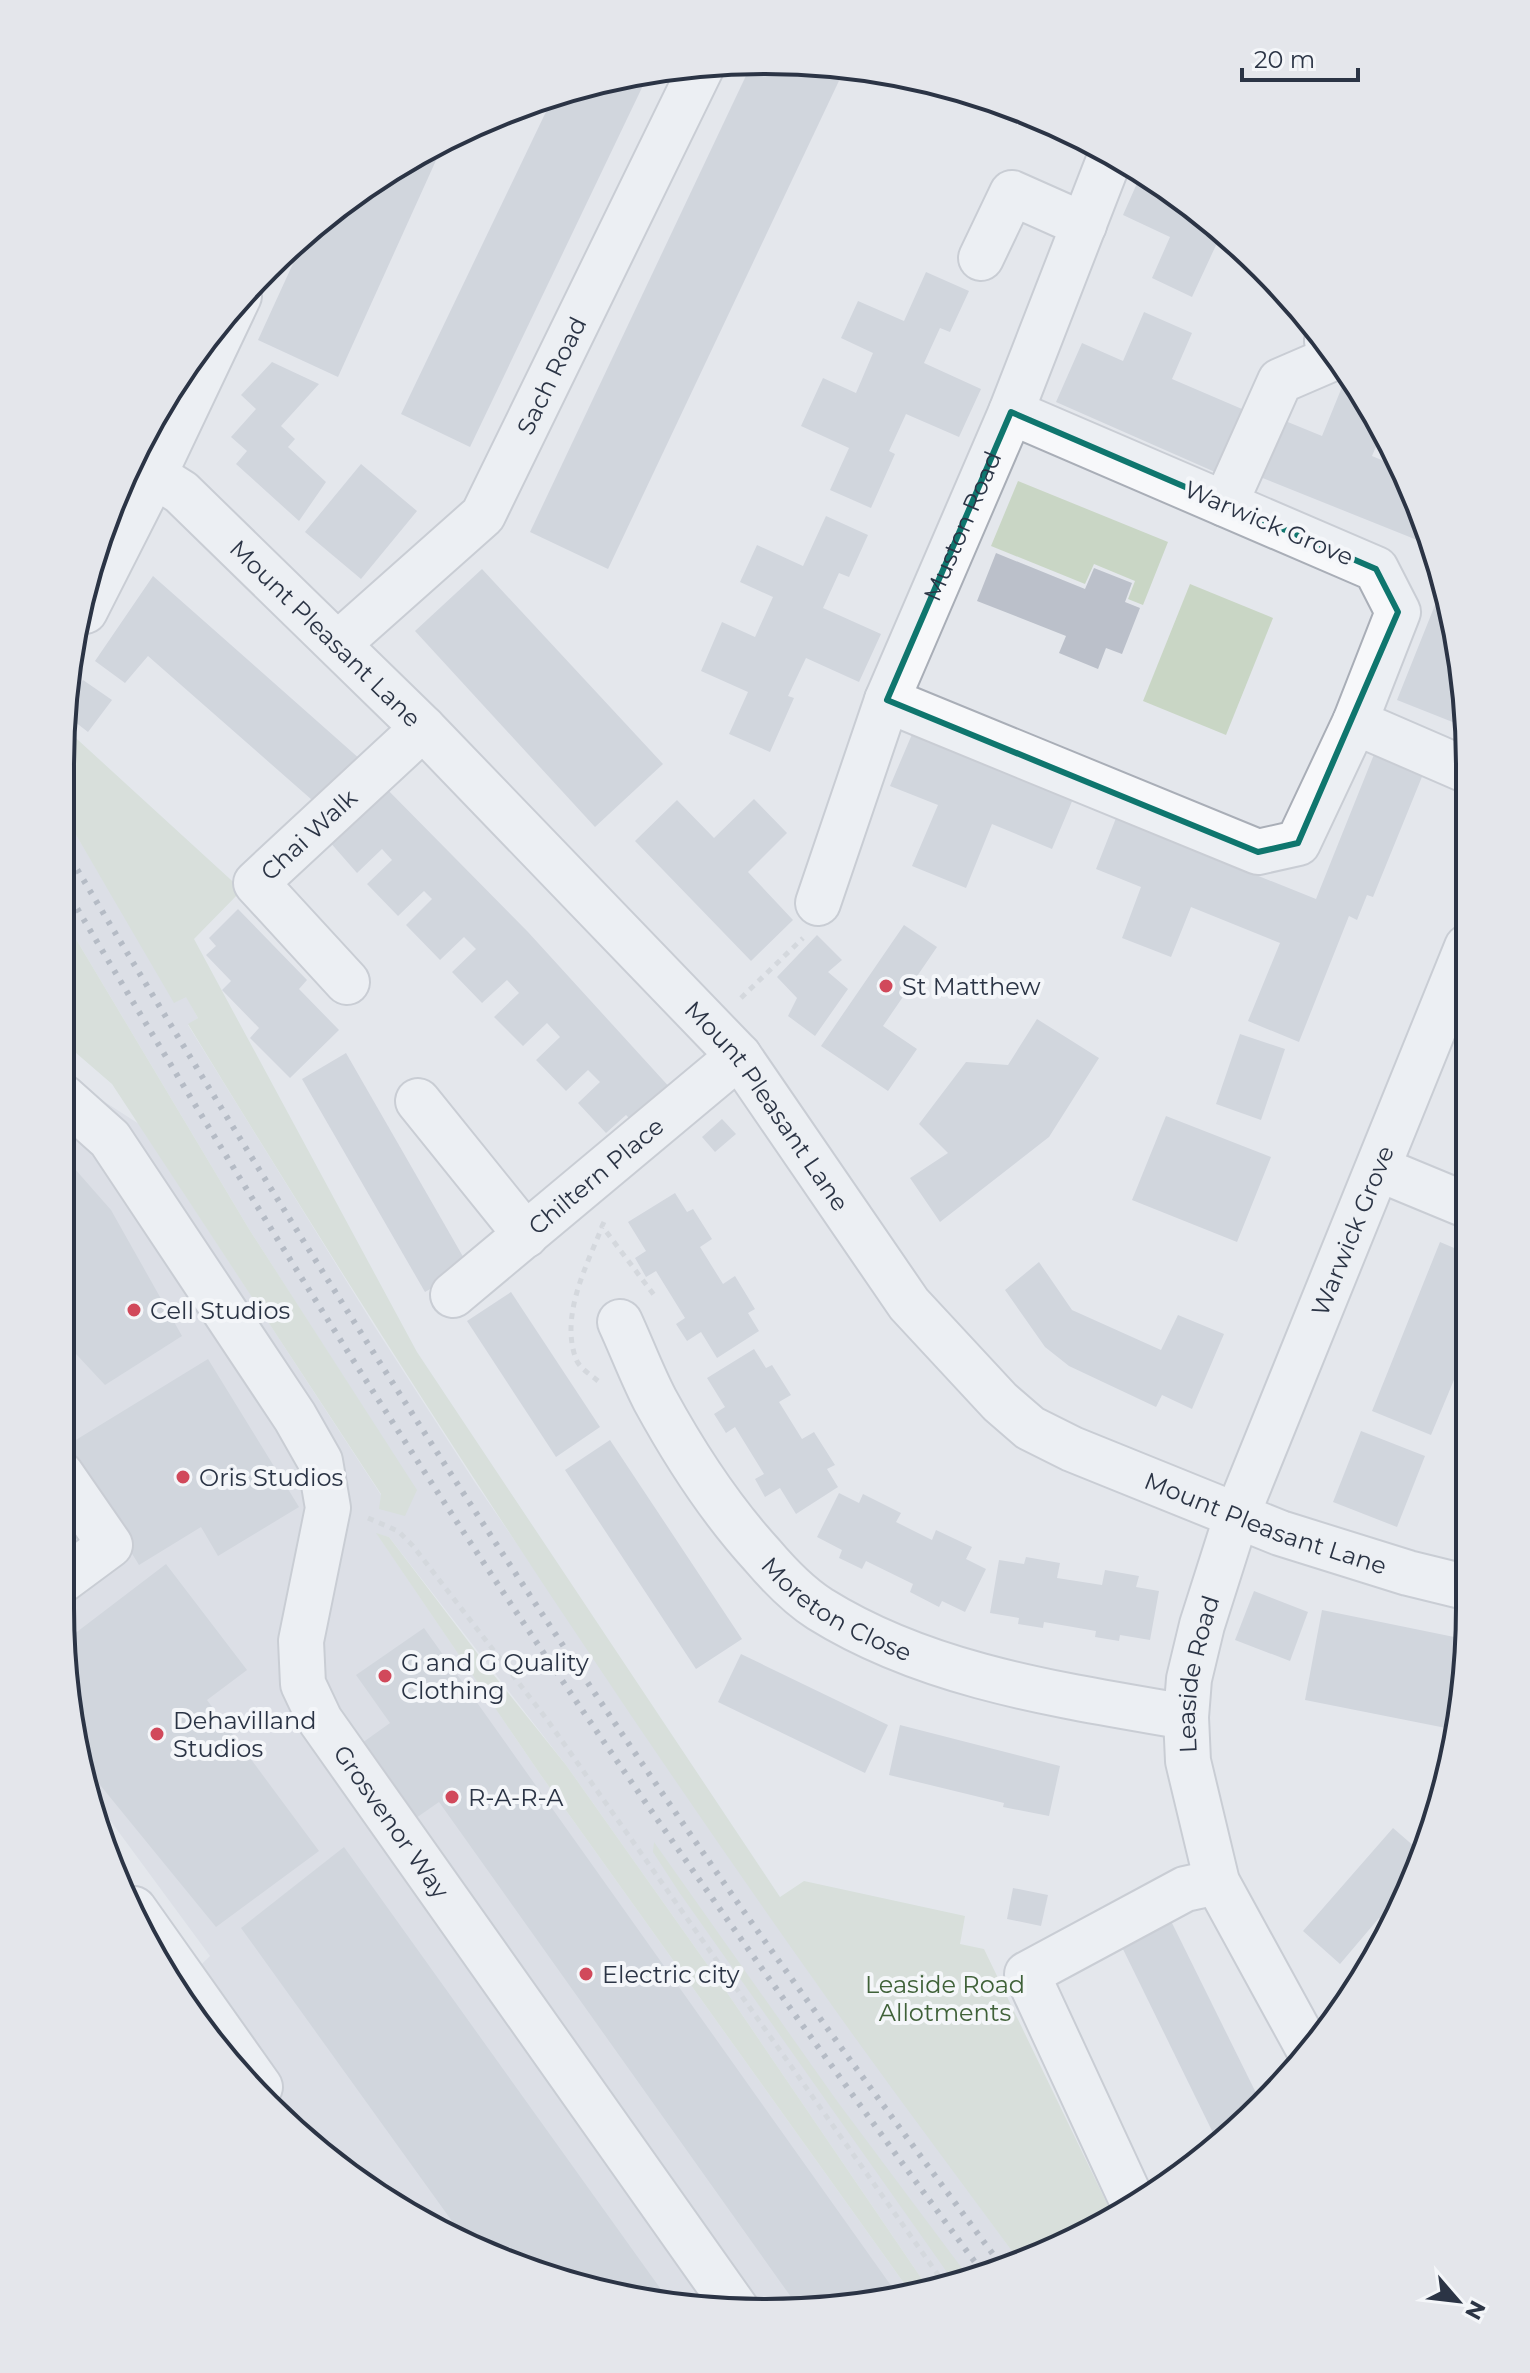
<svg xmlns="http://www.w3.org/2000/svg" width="1530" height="2373" viewBox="0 0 1530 2373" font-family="Montserrat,sans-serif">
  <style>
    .built { fill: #d2d6de }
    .green { fill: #c9d6c5 }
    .building { fill: #bbc0ca }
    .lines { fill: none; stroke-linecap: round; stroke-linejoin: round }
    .minor-casing { stroke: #a9aeb7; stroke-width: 48 }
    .path { stroke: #c2c5cb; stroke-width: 5; stroke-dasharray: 6 6; stroke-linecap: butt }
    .minor { stroke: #f7f8fa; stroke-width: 44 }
    .rail { stroke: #7d8696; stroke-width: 6; stroke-dasharray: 4 8; stroke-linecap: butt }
    .marked { fill: none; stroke: #0f766e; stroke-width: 6; stroke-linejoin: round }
    .poi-dot { fill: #d1495b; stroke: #f4f6f9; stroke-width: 3 }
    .labels { text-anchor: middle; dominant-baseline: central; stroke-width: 8; stroke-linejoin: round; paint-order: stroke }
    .street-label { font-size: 24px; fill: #2b3445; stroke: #f4f6f9 }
    .poi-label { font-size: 24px; fill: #2b3445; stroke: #f4f6f9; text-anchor: start }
    .park-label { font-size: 24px; fill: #3f6138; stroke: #f4f6f9 }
    .rim { fill: none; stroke: #2b3445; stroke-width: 4 }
  </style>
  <rect width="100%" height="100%" fill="#e4e7ec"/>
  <polygon class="built" points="65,816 175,1002 186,996 198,1018 188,1025 373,1324 474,1481 815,1981 1017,2258 947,2289 930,2291 726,1991 566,1765 389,1537 377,1534 540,1774 911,2293 719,2312 538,2275 335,2167 179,2000 174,1991 210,1956 90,1793 60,1608 63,1075 139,1124 381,1495 380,1509 416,1490 249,1229 64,919"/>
  <g class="green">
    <polygon points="1018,481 1168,542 1143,605 1128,599 1135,581 1094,564 1085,584 991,546"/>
    <polygon points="1190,584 1273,618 1226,735 1143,701"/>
    <path d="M 66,729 L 242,890 L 194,939 L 417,1352 L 780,1897 L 804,1881 L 965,1916 L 960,1944 L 984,1949 L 1112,2214 L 1017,2258 C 949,2165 880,2074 814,1980 C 594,1669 386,1349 188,1024 L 198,1018 L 186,997 L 174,1003 L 65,816 Z"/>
    <polygon points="64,919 249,1229 417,1490 405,1516 379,1509 381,1494 112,1084 68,1046 64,1038"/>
    <polygon points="376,1533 389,1537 493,1674 566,1765 726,1991 930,2291 911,2293 540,1774"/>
    <polygon points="654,1842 837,2101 970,2279 956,2285 679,1892 653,1852"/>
  </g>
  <g class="building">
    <polygon points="752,63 846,66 608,569 530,532"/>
    <polygon points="649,73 470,447 401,414 554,95 582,84"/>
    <polygon points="447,136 338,377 258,340 307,233 335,206"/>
    <polygon points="1142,172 1217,226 1211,240 1217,243 1192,297 1152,278 1170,237 1123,215"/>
    <polygon points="926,272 969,291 950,332 940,328 924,363 981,389 959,437 906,414 889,451 895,454 871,508 830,490 849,448 801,426 823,378 856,393 873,353 841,338 858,301 904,321"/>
    <polygon points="1144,312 1192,333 1172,379 1242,409 1215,472 1056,402 1082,343 1123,361"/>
    <polygon points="272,362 319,384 281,426 295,439 288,447 326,482 299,521 236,464 247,451 231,437 256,409 241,395"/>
    <polygon points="1342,387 1361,395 1383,430 1372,456 1403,469 1432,546 1255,475 1278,418 1322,436"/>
    <polygon points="361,464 417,511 361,579 305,532"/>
    <polygon points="826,516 868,535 849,577 839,573 823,608 881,634 859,682 806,658 788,696 794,698 770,752 729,734 748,692 701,671 722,622 755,637 773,597 740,582 757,545 803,566"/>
    <polygon points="996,553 1085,589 1094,568 1132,583 1125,602 1140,608 1122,654 1106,648 1098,669 1059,653 1066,636 977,601"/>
    <polygon points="482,569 663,764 595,827 415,631"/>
    <polygon points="153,576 361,760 320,807 148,656 125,683 95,661"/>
    <polygon points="1445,580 1465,698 1455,723 1397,700"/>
    <polygon points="83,680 112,700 88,732 66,715 66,704"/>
    <polygon points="913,732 1073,799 1052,849 992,824 966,888 912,866 938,805 890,786"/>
    <polygon points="1377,747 1426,767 1373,897 1367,895 1357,920 1349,916 1299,1042 1248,1021 1280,943 1191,907 1171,957 1122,938 1141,887 1096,869 1118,813 1253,867 1251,873 1316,899"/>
    <polygon points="378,780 528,932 673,1091 635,1124 626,1115 606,1133 578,1103 600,1082 588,1070 566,1091 536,1060 560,1037 547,1023 523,1046 494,1017 519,993 507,980 482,1003 452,972 476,949 464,937 440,960 406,925 432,899 424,891 398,916 367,884 392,860 382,849 357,873 321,832"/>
    <polygon points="754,799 787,833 748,872 793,920 751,961 635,841 677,800 714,838"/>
    <polygon points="238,909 307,980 299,989 339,1030 290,1078 250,1038 259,1028 222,990 231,981 206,955 216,946 209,938"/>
    <polygon points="904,925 937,947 883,1026 917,1049 888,1091 821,1046"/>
    <polygon points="817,935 842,960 828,972 848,989 815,1036 788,1016 797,998 777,977"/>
    <polygon points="1037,1019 1099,1058 1049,1137 940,1222 910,1178 948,1153 919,1124 966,1062 1008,1065"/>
    <polygon points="1240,1034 1285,1049 1261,1120 1216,1104"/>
    <polygon points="346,1053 469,1267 425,1292 302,1079"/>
    <polygon points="1166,1116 1271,1157 1237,1242 1132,1200"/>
    <polygon points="722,1119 736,1134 715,1152 702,1137"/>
    <polygon points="67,1160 111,1210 182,1336 105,1385 62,1339 63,1163"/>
    <polygon points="675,1193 687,1212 693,1209 712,1239 700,1247 723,1284 735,1276 755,1309 748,1313 759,1331 717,1358 701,1332 687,1341 676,1324 685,1318 656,1271 646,1277 635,1258 646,1251 628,1222"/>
    <polygon points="1440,1242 1466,1253 1466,1351 1431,1435 1372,1411"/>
    <polygon points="1039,1262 1072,1310 1161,1350 1178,1315 1224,1334 1192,1409 1162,1395 1156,1407 1069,1366 1045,1347 1005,1290"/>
    <polygon points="511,1292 600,1427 556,1457 467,1321"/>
    <polygon points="754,1349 766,1368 772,1365 791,1395 779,1402 802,1439 814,1432 835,1465 827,1469 838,1487 796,1514 780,1488 765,1497 755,1479 764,1474 735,1427 726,1433 714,1414 725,1407 707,1378"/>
    <polygon points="208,1359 299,1507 218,1556 201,1527 139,1565 66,1446"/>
    <polygon points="1361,1431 1425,1456 1397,1527 1333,1502"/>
    <polygon points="610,1440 742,1639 696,1669 565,1470"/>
    <polygon points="839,1493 859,1503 863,1494 901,1513 896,1522 932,1540 936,1530 972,1547 966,1559 986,1569 965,1612 942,1601 939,1607 910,1592 913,1584 866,1561 862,1569 839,1558 842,1550 817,1537"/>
    <polygon points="1026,1557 1060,1563 1057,1578 1102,1585 1105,1570 1139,1576 1136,1587 1159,1591 1150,1640 1120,1635 1119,1641 1095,1637 1096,1631 1044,1622 1043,1628 1018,1624 1019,1618 990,1613 999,1560 1024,1564"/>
    <polygon points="166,1564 247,1670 207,1700 319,1851 216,1927 87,1769 65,1641"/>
    <polygon points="1254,1591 1308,1612 1290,1661 1235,1640"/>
    <polygon points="1322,1610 1464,1639 1464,1700 1456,1730 1305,1700"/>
    <polygon points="424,1628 897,2294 796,2304 439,1802 416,1818 362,1743 390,1723 356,1675"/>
    <polygon points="741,1654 888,1725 865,1773 718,1702"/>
    <polygon points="900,1725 1060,1766 1049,1816 1003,1807 1004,1803 889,1775"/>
    <polygon points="1393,1828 1423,1854 1417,1875 1398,1897 1402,1901 1387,1925 1379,1918 1340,1964 1303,1931"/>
    <polygon points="344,1847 670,2302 538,2275 462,2235 241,1928"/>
    <polygon points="1013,1888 1048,1895 1041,1926 1007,1919"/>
    <polygon points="1168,1915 1261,2103 1217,2141 1118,1939"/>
  </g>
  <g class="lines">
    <g class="minor-casing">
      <g id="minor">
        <polyline points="981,258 1012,193 1084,225"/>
        <path id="s1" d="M 154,475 L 181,492 L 423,728 L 739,1056 L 909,1304 L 1000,1402 L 1030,1428 L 1072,1449 L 1280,1533 L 1408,1573 L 1465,1587"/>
        <polyline points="1225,504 1280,381 1331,359 1327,341"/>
        <polyline points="85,611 154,475 239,296"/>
        <path id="s2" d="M 339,643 L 483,515 L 703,64"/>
        <polyline points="887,700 1258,852 1298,843 1355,722 1398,612 1376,569 1011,412"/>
        <polyline points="1355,722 1468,771"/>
        <path id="s3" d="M 818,903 L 887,700 L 1011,412 L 1112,152"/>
        <path id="s4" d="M 347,982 L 256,883 L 423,728"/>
        <path id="s5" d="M 63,1097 L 110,1139 L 295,1417 L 320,1461 L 328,1508 L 301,1641 L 303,1684 L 320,1720 L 737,2310"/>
        <polyline points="418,1101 526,1235"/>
        <polyline points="1379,1169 1466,1205"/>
        <path id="s6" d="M 453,1295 L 739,1056"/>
        <path id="s7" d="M 620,1322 C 632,1348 642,1375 655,1400 C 685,1455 720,1509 762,1555 C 779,1575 798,1595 820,1609 C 929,1677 1061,1695 1186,1717"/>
        <polyline points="60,1582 110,1545 61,1474"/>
        <polyline points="134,1909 260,2087"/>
        <path id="s8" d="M 1309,2050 L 1217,1882 L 1188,1761 L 1186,1717 L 1189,1679 L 1202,1625 L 1237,1515 L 1467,947"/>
        <polyline points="1134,2205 1027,1974 1185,1889 1217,1882"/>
      </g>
    </g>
    <g class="path">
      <polyline points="741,998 803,938"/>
      <polyline points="604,1222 602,1226 654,1295"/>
      <path d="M 598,1381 C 591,1375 579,1368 576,1359 C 560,1316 586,1267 602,1227"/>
      <polyline points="368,1518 398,1531 413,1546 548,1721 948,2289"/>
    </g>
    <use href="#minor" class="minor"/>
    <g class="rail">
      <path d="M 65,849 C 279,1208 501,1563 740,1906 C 825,2027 913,2146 1001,2265"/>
      <path d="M 65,888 C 170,1065 277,1241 388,1415 C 575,1709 776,1993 983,2273"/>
    </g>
  </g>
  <path d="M0 0H1530V2373H0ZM 1011,412 L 1376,569 L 1398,612 L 1298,843 L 1258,852 L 887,700 Z" fill="#e4e7ec" fill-opacity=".55" fill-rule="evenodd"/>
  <path class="marked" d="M 1011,412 L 1376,569 L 1398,612 L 1298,843 L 1258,852 L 887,700 Z"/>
  <g class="poi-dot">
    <circle cx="886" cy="986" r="8"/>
    <circle cx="134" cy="1310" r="8"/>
    <circle cx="183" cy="1477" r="8"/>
    <circle cx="385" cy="1676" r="8"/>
    <circle cx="157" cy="1734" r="8"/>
    <circle cx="452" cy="1797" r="8"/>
    <circle cx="586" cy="1974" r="8"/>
  </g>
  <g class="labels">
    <g class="street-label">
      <text stroke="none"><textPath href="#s2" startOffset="348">Sach Road</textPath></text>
      <text transform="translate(1269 523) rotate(23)">Warwick Grove</text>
      <text stroke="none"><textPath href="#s3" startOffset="404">Muston Road</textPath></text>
      <text stroke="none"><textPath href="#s1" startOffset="234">Mount Pleasant Lane</textPath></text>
      <text stroke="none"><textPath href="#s4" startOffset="206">Chai Walk</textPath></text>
      <text stroke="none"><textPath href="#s1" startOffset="882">Mount Pleasant Lane</textPath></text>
      <text stroke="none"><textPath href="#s6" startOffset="186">Chiltern Place</textPath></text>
      <text stroke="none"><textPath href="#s8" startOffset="876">Warwick Grove</textPath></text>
      <text stroke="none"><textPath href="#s1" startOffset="1554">Mount Pleasant Lane</textPath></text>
      <text stroke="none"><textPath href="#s7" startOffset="368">Moreton Close</textPath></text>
      <text stroke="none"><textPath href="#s8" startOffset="404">Leaside Road</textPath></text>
      <text stroke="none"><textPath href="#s5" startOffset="838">Grosvenor Way</textPath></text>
    </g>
    <g class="poi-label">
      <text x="902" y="986">St Matthew</text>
      <text x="150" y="1310">Cell Studios</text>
      <text x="199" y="1477">Oris Studios</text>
      <text x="401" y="1662">G and G Quality<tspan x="401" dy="28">Clothing</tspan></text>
      <text x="173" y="1720">Dehavilland<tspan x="173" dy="28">Studios</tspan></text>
      <text x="468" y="1797">R-A-R-A</text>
      <text x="602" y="1974">Electric city</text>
    </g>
    <g class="park-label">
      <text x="945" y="1984">Leaside Road<tspan x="945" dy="28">Allotments</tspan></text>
    </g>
  </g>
  <path d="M0 0H1530V2373H0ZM765 74H765A691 691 0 0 1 1456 765V1608A691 691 0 0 1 765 2299H765A691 691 0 0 1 74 1608V765A691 691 0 0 1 765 74Z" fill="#e4e6eb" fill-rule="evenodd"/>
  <path class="rim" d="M765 74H765A691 691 0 0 1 1456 765V1608A691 691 0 0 1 765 2299H765A691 691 0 0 1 74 1608V765A691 691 0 0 1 765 74Z"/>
  <g transform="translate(1458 2301) rotate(118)" stroke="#f4f6f9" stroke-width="6" paint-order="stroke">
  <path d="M0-6L14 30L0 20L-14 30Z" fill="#2b3445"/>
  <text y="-12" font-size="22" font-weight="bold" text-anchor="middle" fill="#2b3445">N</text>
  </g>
  <path d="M1242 68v12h116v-12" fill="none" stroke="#2b3445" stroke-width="4"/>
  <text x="1254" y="68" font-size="24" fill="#2b3445" stroke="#f4f6f9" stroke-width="6" paint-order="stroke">20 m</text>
</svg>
